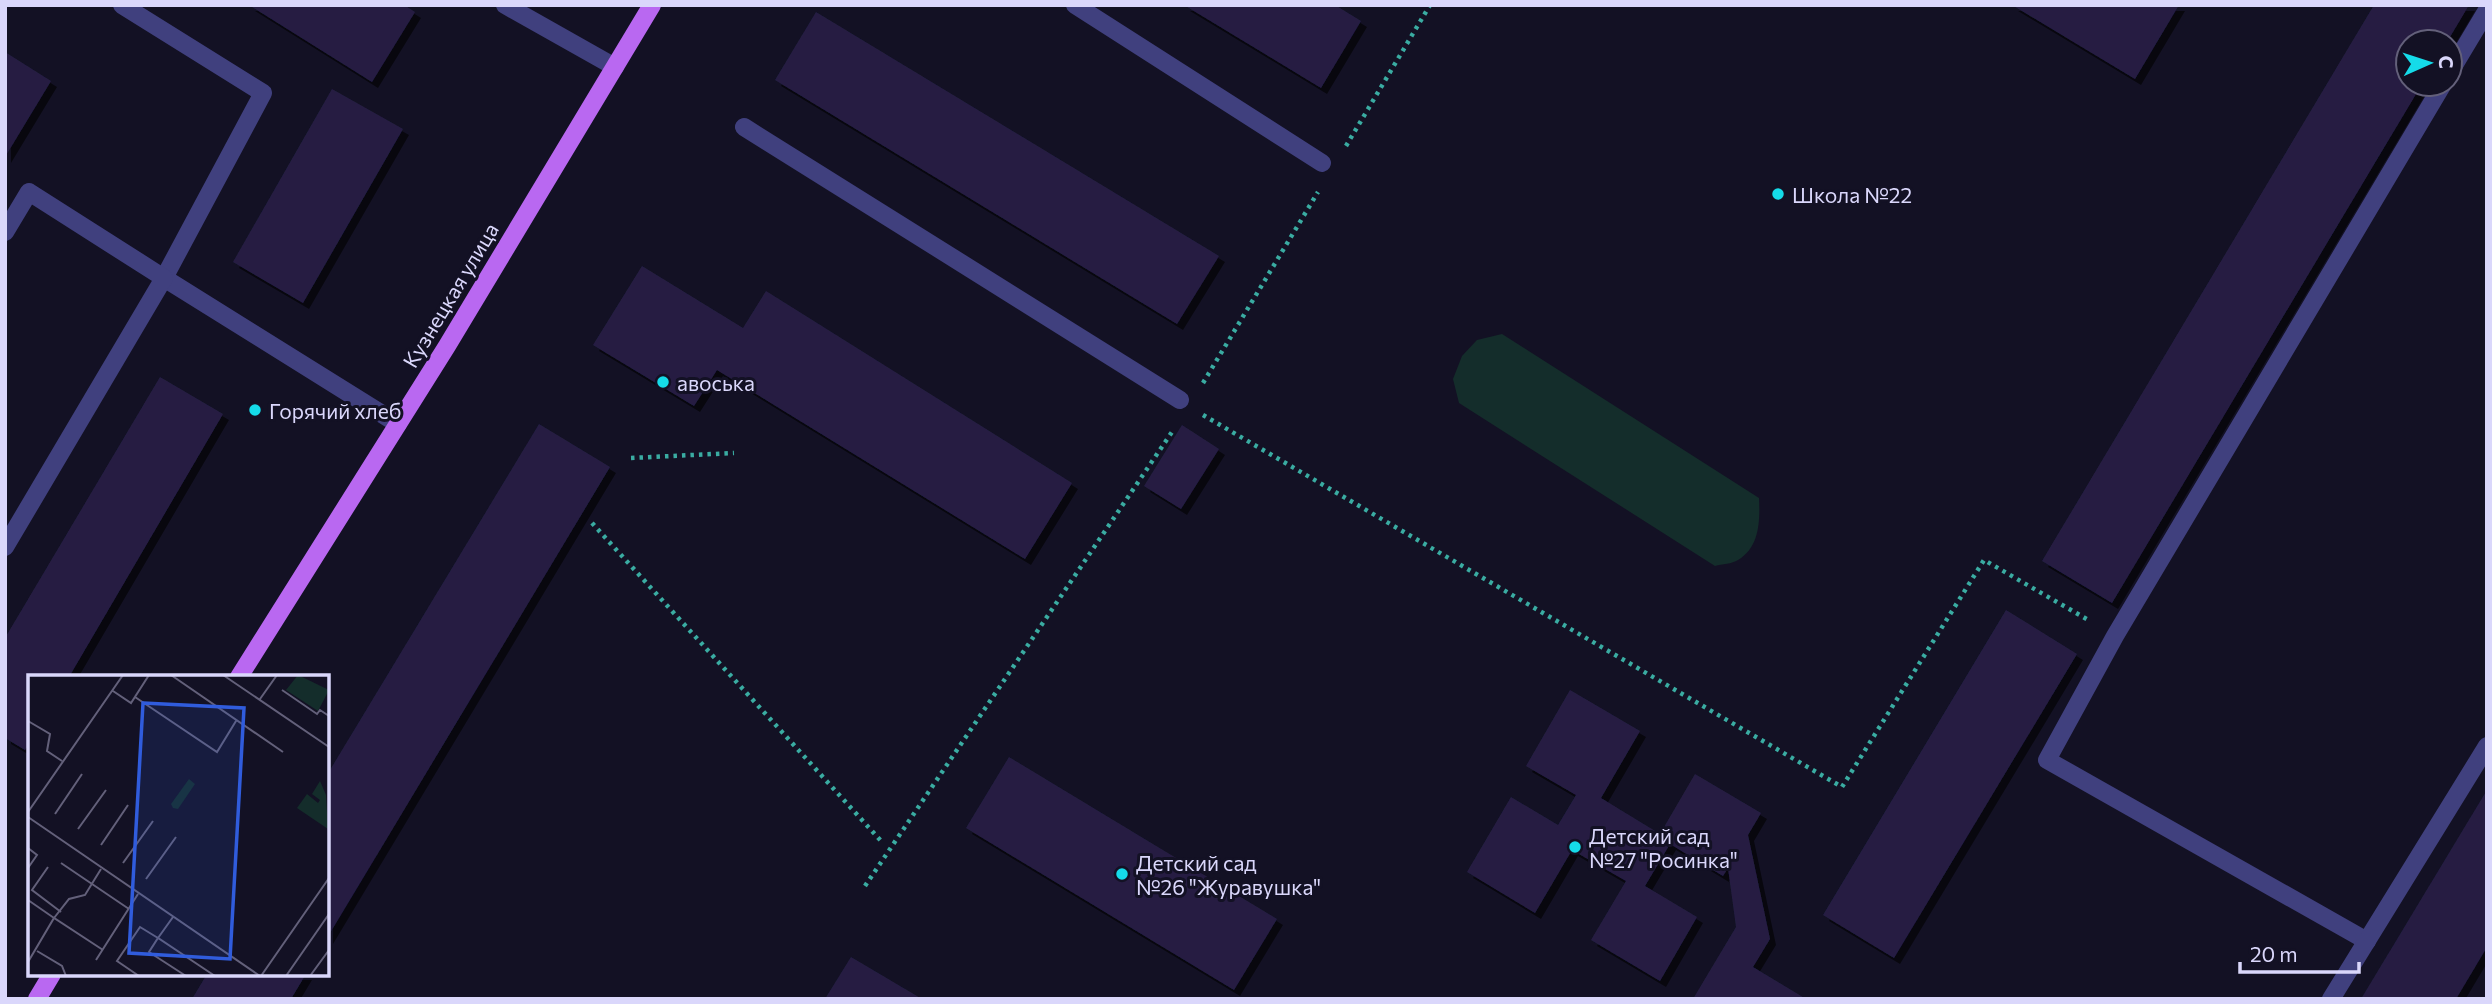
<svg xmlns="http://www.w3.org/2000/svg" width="2492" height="1004" viewBox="0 0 2492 1004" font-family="Commissioner,sans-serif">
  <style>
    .green { fill: #142d2b }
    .building { fill: #251f43; filter: url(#shadow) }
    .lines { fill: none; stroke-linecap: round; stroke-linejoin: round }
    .path { stroke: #3aaca2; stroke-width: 4.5; stroke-dasharray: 3.5 5; stroke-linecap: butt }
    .minor { stroke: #40407e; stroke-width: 18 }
    .major { stroke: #b968f1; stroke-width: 18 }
    .poi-dot { fill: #15dbe9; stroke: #131124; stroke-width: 2.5 }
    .labels { text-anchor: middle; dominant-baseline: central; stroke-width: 6; stroke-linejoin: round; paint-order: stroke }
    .poi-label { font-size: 21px; fill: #dad7fb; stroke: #131124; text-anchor: start }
    .street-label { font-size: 21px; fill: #dad7fb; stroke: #131124 }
    .inset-road { fill: none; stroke: #63607a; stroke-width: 2 }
    .view { fill: #305cdc; fill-opacity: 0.15; stroke: #305cdc; stroke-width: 3.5 }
    .inset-edge { fill: none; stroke: #dad7fb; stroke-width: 3.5 }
  </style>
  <defs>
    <filter id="shadow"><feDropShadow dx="6" dy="6" stdDeviation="0" flood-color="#0009"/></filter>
  </defs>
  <rect width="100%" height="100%" fill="#131124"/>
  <path class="green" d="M 1502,334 L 1759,498 C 1760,520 1760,547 1738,560 C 1732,564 1722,564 1715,566 L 1459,403 L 1453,379 L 1462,356 L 1477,340 Z"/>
  <g class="building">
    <polygon points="249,5 404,5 415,12 372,82"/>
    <polygon points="1184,5 1335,5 1361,21 1321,88"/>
    <polygon points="2012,5 2179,5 2135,79"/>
    <polygon points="2374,5 2469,5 2447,42 2408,42 2408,84 2422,84 2112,603 2042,561"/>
    <polygon points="816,12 1219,256 1177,324 775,80"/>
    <polygon points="5,52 51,81 5,157"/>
    <polygon points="332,89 403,129 303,303 233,262"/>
    <polygon points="642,266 743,328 766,291 1072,483 1025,559 717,370 694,406 593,345"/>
    <polygon points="160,377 223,414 69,677 30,677 30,743 25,750 5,738 5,638"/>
    <polygon points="539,424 610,467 327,938 327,775"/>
    <polygon points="1182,425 1219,449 1181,509 1144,486"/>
    <polygon points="2006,610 2077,654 1894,958 1823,915"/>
    <polygon points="1570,690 1640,731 1601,798 1660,834 1695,774 1761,813 1748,835 1770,939 1753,967 1806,999 1693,999 1736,927 1728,868 1723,876 1670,844 1645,886 1697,917 1660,981 1591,940 1626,881 1572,850 1535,913 1467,872 1511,797 1558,825 1576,795 1526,766"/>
    <polygon points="1009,757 1277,919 1234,990 966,828"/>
    <polygon points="2487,790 2487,947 2456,999 2361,999"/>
    <polygon points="851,957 922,999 825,999"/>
    <polygon points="207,974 306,974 291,999 192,999"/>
  </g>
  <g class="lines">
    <g class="path">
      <polyline points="1346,146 1430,5"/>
      <polyline points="1203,383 1318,192"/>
      <polyline points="1203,415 1842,787 1984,560 2090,621"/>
      <polyline points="631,458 734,453"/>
      <polyline points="592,523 882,842"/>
      <polyline points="865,886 1174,429"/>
    </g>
    <g class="minor">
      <polyline points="122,5 263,93 164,278 398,424"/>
      <polyline points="505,5 615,67"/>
      <polyline points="1075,5 1322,163"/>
      <polyline points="2450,72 2487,10"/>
      <polyline points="744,127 1180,400"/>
      <polyline points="5,232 29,192 164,278 5,547"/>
      <polyline points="2367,941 2047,760 2115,636 2443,84"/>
      <polyline points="2331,999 2487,746"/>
    </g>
    <g class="major">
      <polyline points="239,677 447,346 652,5"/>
      <polyline points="37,999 52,974"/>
    </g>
  </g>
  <g class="poi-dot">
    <circle cx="1778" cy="194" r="7"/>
    <circle cx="663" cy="382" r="7"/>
    <circle cx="255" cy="410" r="7"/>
    <circle cx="1575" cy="847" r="7"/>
    <circle cx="1122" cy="874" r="7"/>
  </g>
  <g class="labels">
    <g class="poi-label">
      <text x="1792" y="194">Школа №22</text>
      <text x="677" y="382">авоська</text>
      <text x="269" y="410">Горячий хлеб</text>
      <text x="1589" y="835">Детский сад<tspan x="1589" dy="24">№27 "Росинка"</tspan></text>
      <text x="1136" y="862">Детский сад<tspan x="1136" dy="24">№26 "Журавушка"</tspan></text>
    </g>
    <g class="street-label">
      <text transform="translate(450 295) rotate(-59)">Кузнецкая улица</text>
    </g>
  </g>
  <g transform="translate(28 675)">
    <rect width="301" height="301" fill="#131124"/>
    <path d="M 270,0 L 301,15 L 290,36 L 258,15 ZM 161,104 L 167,109 L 150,134 L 145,133 L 143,129 ZM 292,106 L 298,120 L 300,154 L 269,133 L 279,119 L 290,128 L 292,125 L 284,119 Z" fill="#142d2b"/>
    <path class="inset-road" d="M 143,0 L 255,77M 195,0 L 301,72M 254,15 L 289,39 L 292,35 L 301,41M 85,16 L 103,28 L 121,0M 107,22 L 189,77 L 208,46M 232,24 L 249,0M 0,46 L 22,59 L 19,76 L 34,86M 0,137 L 95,0M 27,139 L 54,99M 0,142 L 232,301M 50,154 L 78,115M 73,170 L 100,130M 0,173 L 9,180 L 0,193M 33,188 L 101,234M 95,188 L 125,146M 20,192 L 4,215 L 33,237M 118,204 L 148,162M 0,225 L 26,243 L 41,224 L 57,220 L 73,194M 9,276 L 34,291 L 38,301M 68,285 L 110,219M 0,287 L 26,243 L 75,275M 111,301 L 89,286 L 112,252 L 130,263 L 145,242M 158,301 L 121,277 L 130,263 L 187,301M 233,301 L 301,203M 258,301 L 301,239M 282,301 L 301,275"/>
    <path class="view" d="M 115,28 L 216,33 L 202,284 L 101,278 Z"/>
    <rect width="301" height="301" class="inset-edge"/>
  </g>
  <rect width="2492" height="1004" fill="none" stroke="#dad7fb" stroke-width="14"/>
  <g transform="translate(2429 63) rotate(87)"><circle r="33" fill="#131124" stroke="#63607a" stroke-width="2"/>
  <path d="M0-5L12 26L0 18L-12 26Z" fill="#15dbe9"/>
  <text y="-10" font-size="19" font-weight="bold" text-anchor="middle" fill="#dad7fb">С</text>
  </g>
  <path d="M2240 962v10h119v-10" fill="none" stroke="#dad7fb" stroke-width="3.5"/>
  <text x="2250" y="962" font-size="21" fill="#dad7fb" stroke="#131124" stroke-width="5" paint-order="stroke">20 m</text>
</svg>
